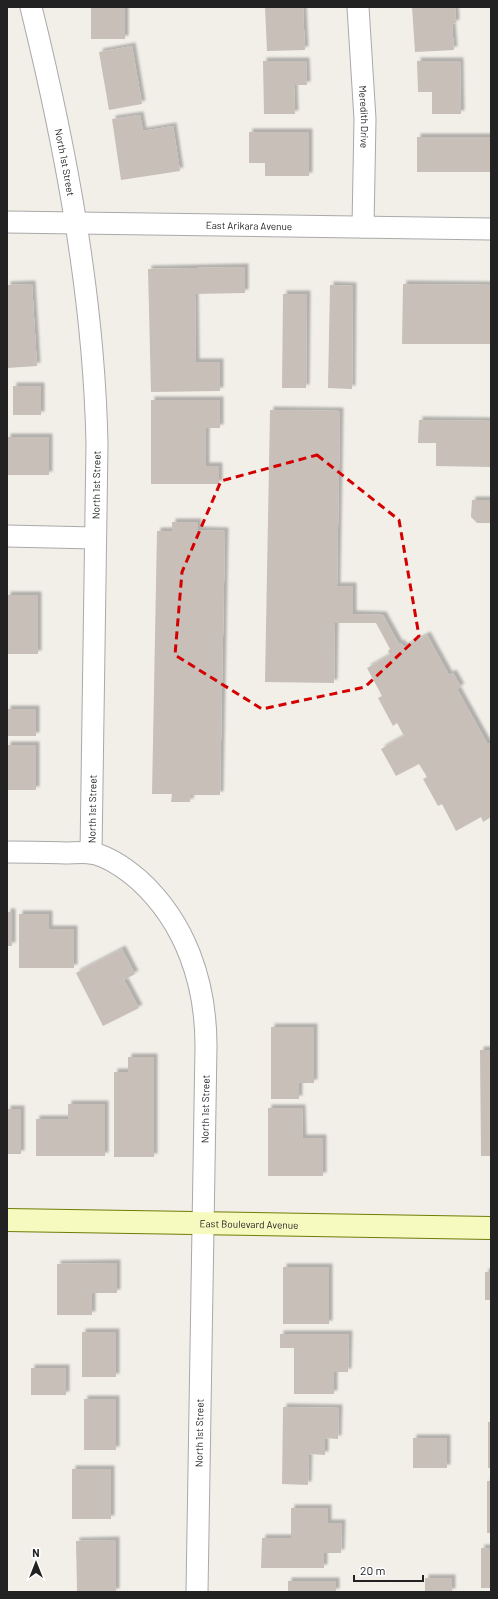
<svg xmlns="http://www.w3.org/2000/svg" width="498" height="1599" viewBox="0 0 498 1599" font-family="Barlow,sans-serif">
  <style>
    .building { fill: #c7bfb8; filter: url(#shadow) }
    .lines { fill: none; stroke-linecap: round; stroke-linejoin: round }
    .street-casing { stroke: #a9a9a9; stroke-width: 23 }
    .secondary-casing { stroke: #707d05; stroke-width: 24 }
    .street { stroke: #fff; stroke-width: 21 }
    .secondary { stroke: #f7fabf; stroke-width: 22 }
    .marked { fill: none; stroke: #d40000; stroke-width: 3; stroke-dasharray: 8 5; stroke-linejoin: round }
    .labels { text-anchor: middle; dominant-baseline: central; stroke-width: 3; stroke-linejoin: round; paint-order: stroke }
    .street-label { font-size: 10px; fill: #222; stroke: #fff }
  </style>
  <defs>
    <filter id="shadow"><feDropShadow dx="3.5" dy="-3.5" stdDeviation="1" flood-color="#0004"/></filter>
  </defs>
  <rect width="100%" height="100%" fill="#f2efe9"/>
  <g class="building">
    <rect x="91" y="7" width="34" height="32"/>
    <polygon points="265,7 303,7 305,50 267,51"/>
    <polygon points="412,7 455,7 456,23 452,24 454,50 415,52"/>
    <polygon points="132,46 142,104 109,110 99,52"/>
    <polygon points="263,61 306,61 307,85 294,85 295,114 264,114"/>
    <polygon points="417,61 460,61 461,114 432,114 432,92 418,92"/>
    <polygon points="140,115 143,131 173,126 180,171 121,180 112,119"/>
    <polygon points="249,132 309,132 309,176 265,176 265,163 249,163"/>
    <rect x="417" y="137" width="74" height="35"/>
    <polygon points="245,267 245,293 195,294 196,362 220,362 220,391 151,392 148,269"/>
    <polygon points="32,284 37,366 7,368 7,285"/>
    <polygon points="403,284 491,285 491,344 402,344"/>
    <polygon points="330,285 353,286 352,389 328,388"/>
    <polygon points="283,294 307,294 306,388 282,388"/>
    <rect x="13" y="386" width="28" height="29"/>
    <polygon points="151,400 220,400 220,428 206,428 206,466 219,466 219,484 151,484"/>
    <polygon points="270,410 340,411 337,586 353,586 353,614 383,615 399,644 401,643 404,647 427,635 449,675 453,673 461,687 457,689 487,743 491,743 491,817 483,822 481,817 456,831 442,804 438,806 423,779 427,777 419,764 396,776 381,749 404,736 397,723 393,726 378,698 382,696 367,668 390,655 388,651 390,649 376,623 335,623 334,683 265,682"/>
    <polygon points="419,420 491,421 491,467 436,466 436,443 418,443"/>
    <rect x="7" y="437" width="42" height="38"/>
    <polygon points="472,500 491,500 491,523 477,523 471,517"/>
    <polygon points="172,522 198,522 198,530 225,531 220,795 191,795 190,802 171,802 172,794 152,794 157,531 172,531"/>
    <rect x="7" y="595" width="31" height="59"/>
    <rect x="7" y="709" width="29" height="27"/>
    <rect x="7" y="745" width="29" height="45"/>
    <rect x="7" y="912" width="5" height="34"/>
    <polygon points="19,914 49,914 49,929 74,929 74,968 19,968"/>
    <polygon points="122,949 135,974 124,980 139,1008 103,1026 76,973"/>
    <polygon points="271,1027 314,1027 314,1083 299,1083 299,1099 271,1099"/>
    <polygon points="480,1050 491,1050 491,1156 481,1156"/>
    <polygon points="128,1057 154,1057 154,1157 114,1157 114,1072 128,1072"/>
    <polygon points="68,1104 105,1104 105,1156 36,1156 36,1119 68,1119"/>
    <polygon points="268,1108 302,1108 303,1138 323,1138 323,1176 268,1176"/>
    <rect x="7" y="1109" width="14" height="45"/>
    <polygon points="117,1263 117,1293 92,1293 92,1315 57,1315 57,1264"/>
    <rect x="283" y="1267" width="46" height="57"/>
    <rect x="485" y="1272" width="6" height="28"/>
    <rect x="82" y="1332" width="34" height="45"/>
    <polygon points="280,1334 349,1334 348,1372 334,1372 334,1394 294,1394 294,1348 280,1348"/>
    <rect x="31" y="1368" width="35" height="27"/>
    <rect x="84" y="1399" width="32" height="51"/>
    <polygon points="283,1407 339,1408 338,1439 325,1438 325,1455 309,1454 308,1485 282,1484"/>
    <rect x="488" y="1422" width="3" height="46"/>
    <rect x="413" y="1438" width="34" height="30"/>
    <rect x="72" y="1469" width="39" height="50"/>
    <rect x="487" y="1481" width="4" height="52"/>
    <polygon points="291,1508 328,1508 328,1523 342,1523 341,1553 324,1553 324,1568 261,1568 262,1538 291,1538"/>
    <polygon points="116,1540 116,1592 77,1592 76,1541"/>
    <rect x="481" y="1548" width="10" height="40"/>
    <rect x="425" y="1578" width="27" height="14"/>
    <rect x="288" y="1581" width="48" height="11"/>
  </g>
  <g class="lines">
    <g class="street-casing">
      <g id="street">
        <path id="s1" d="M 31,7 C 66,149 94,298 97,444 L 91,853"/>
        <path id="s2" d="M 358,7 L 365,119 L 363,227"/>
        <path id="s3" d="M 7,222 L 491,229"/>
        <polyline points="7,536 95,538"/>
        <path d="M 7,852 C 26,852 45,852 65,853 C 73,853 83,852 92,853 C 110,857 125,868 139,880 C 186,923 206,983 206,1046 L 197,1592"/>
      </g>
    </g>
    <g class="secondary-casing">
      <g id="secondary">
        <path id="s4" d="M 7,1220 L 491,1228"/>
      </g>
    </g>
    <use href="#street" class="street"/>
    <use href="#secondary" class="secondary"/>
  </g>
  <path class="marked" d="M 317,455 L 399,520 L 419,636 L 365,687 L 262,709 L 175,655 L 182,572 L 221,481 Z"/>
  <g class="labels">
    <g class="street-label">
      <text stroke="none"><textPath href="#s2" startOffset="110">Meredith Drive</textPath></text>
      <text stroke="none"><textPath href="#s1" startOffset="159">North 1st Street</textPath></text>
      <text stroke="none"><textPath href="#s3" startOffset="242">East Arikara Avenue</textPath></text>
      <text transform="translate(96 485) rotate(-89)">North 1st Street</text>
      <text transform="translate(92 809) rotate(-89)">North 1st Street</text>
      <text transform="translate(205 1109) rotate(-89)">North 1st Street</text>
      <text stroke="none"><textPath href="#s4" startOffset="242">East Boulevard Avenue</textPath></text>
      <text transform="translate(199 1433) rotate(-89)">North 1st Street</text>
    </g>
  </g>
  <rect width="498" height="1599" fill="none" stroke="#222222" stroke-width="16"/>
  <g transform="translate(36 1563)" stroke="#ffffff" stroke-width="3" paint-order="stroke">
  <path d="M0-3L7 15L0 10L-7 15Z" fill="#222222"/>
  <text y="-6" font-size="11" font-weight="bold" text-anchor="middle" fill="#222222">N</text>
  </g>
  <path d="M354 1575v6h69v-6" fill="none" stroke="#222222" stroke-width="2"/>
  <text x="360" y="1575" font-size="12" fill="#222222" stroke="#ffffff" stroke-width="3" paint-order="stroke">20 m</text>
</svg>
